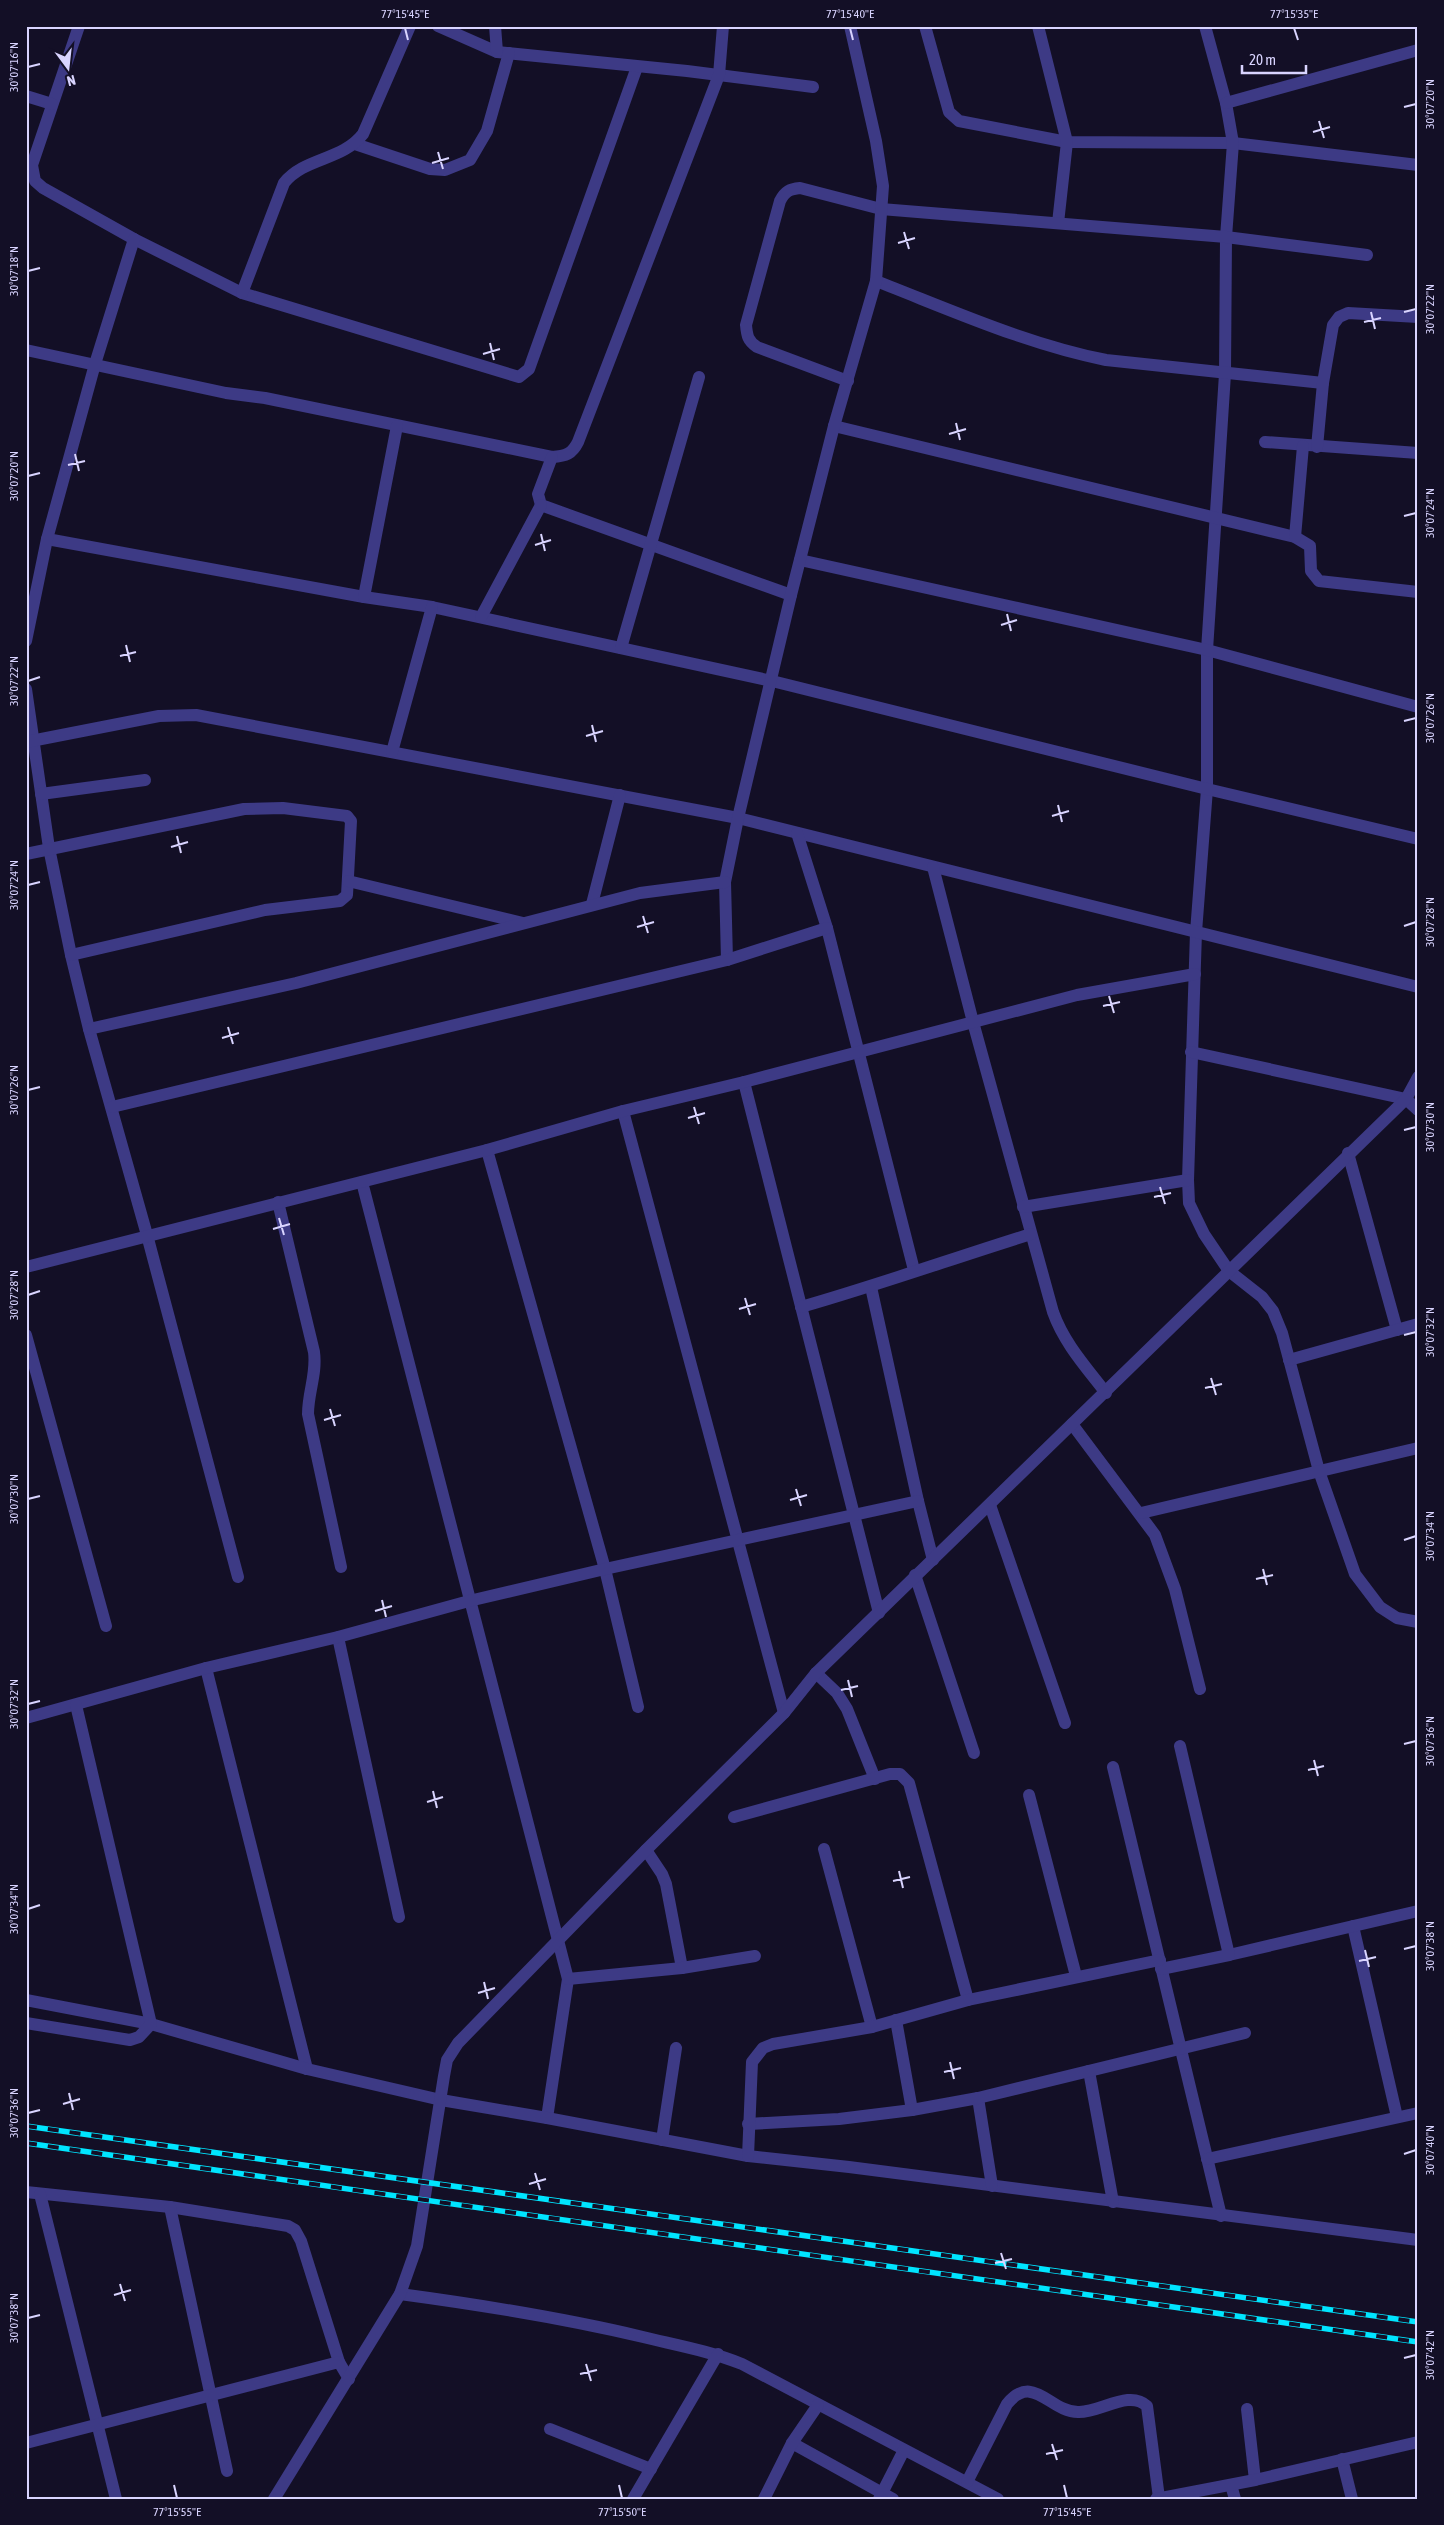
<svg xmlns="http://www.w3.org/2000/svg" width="1444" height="2525" viewBox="0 0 1444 2525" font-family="'Asap Condensed',sans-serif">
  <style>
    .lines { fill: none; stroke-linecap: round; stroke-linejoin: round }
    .street { stroke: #3d3a85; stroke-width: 12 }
    .rail-casing { stroke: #00e5ff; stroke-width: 5.5 }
    .rail { stroke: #130f26; stroke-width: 4; stroke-dasharray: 11; stroke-linecap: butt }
    .ticks { fill: none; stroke: #d9d4ff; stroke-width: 2 }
    .neatline { fill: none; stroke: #d9d4ff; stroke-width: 2 }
    .ticks-label { font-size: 12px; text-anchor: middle; fill: #d9d4ff }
  </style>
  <rect width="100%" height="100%" fill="#130f26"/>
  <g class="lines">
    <g class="street">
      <polyline points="79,26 32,165 35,181 43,188 134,239 242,293 519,377 529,369 637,67"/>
      <polyline points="438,26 497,52 687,71 813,87"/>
      <polyline points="495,26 497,52"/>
      <polyline points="925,26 949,112 959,121 1067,142 1233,143 1418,165"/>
      <polyline points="1038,26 1067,142 1058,223"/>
      <polyline points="1205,26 1226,103 1233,143 1226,237 1225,374 1207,650 1207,789 1196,932 1188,1180 1189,1203 1204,1234 1229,1271 1262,1297 1273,1311 1282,1333 1319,1471 1355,1574 1380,1607 1397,1618 1418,1622"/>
      <polyline points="26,96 52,104"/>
      <polyline points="1226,103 1418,50"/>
      <polyline points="355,144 430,169 445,170 470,160 487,131 509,53"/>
      <path d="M 876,281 C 951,310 1026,344 1106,360 L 1323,383"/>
      <path d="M 242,293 L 284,183 C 305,157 342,161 363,134 L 410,26"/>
      <path d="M 26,350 L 226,393 L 265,398 L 552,457 C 566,456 572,454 578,442 L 719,75 L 723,26"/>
      <path d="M 848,381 L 757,347 C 748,341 747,336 746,325 L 780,201 C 785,191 790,189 800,188 L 881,209 L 1226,237 L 1367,255"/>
      <polyline points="834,426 1295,537 1310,546 1311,571 1319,581 1418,592"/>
      <polyline points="1265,442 1418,453"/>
      <polyline points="1317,447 1323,383 1333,325 1339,317 1348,313 1418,317"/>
      <polyline points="552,457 538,494 541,505 791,595"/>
      <polyline points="1295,537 1303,446"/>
      <polyline points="47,539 364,597 432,607 772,681 1207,789 1418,839"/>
      <polyline points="800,560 1207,650 1418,707"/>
      <polyline points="364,597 397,426"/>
      <polyline points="481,617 541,505"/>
      <polyline points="26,641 47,539 95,364 134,239"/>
      <polyline points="621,648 699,377"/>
      <polyline points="26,689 49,848 71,955 89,1029 147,1235 238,1577"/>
      <polyline points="26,742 159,716 196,715 738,818 1418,987"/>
      <polyline points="392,752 432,607"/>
      <polyline points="41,794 145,780"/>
      <polyline points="797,833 827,928 914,1270"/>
      <polyline points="26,854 244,809 283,808 347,816 351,821 347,895 340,901 265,910 71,955"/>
      <path d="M 933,867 L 973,1022 L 1053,1312 C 1064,1343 1086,1367 1106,1393"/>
      <polyline points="348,881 523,923"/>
      <polyline points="592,904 620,795"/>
      <polyline points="727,960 725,882 738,818 791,595 834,426 876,281 883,186 876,141 850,26"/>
      <polyline points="89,1029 296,983 640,893 725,882"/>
      <polyline points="1191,1052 1406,1099 1418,1110"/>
      <polyline points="744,1082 879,1613"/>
      <polyline points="112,1107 727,960 827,928"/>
      <polyline points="623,1111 784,1713"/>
      <polyline points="487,1150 605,1569 638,1707"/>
      <polyline points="1348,1153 1397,1330"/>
      <polyline points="362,1182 568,1979 547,2118"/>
      <path d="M 278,1202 L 314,1352 C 317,1374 308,1392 308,1414 L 341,1567"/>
      <polyline points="1023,1207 1188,1180"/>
      <polyline points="26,1267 487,1150 623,1111 744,1082 1077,995 1195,974"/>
      <polyline points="871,1287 918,1501 933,1560"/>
      <path d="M 801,1307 C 878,1285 954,1258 1031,1234"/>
      <polyline points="26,1335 106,1626"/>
      <polyline points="1289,1360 1418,1324"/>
      <polyline points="1072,1424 1155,1535 1175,1589 1200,1689"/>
      <polyline points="990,1505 1065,1723"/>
      <polyline points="1141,1513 1418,1448"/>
      <polyline points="915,1575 974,1753"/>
      <polyline points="338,1637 399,1917"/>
      <polyline points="206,1668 307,2069"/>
      <polyline points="816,1673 837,1693 847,1709 875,1779"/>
      <polyline points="26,1718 206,1668 338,1637 469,1601 605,1569 918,1501"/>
      <polyline points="1113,1767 1221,2216"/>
      <polyline points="1029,1795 1076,1976"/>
      <polyline points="734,1817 890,1774 900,1774 909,1783 968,2000"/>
      <polyline points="824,1849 872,2027"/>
      <polyline points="646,1850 662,1874 666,1884 682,1968"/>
      <polyline points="1353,1926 1397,2117"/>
      <polyline points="1229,1955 1418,1911"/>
      <polyline points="1161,1969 1229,1955 1180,1746"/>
      <polyline points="568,1979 682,1968 755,1956"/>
      <polyline points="26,2000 151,2024 307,2069 441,2100 547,2118 748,2156 849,2167 1418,2240"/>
      <polyline points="896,2020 912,2110"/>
      <polyline points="26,2023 130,2040 139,2037 151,2024 76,1705"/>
      <polyline points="1089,2071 1113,2202"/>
      <polyline points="978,2098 992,2186"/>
      <polyline points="748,2124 839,2119 912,2110 978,2098 1245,2033"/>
      <polyline points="662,2140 676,2048"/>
      <polyline points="748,2156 752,2062 763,2048 773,2044 872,2027 968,2000 1160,1960"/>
      <polyline points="1207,2159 1418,2113"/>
      <polyline points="26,2192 170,2207 288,2226 295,2230 301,2241 339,2362"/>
      <polyline points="40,2194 116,2499"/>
      <polyline points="170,2207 227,2471"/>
      <path d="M 400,2294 C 482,2305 563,2318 643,2337 C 676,2345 710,2351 742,2364 L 998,2499"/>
      <polyline points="1247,2409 1255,2480"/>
      <polyline points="550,2429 651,2469"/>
      <polyline points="26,2443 339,2362 349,2379"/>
      <polyline points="792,2443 893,2499"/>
      <polyline points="1342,2459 1352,2499"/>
      <path d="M 967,2482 L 1007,2404 C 1033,2372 1050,2412 1078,2412 C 1100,2413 1129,2389 1147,2406 L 1159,2498"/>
      <polyline points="1231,2485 1235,2499"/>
      <polyline points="274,2499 400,2294 417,2246 444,2076 447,2060 458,2043 646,1850 784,1713 816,1673 1406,1099 1418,1077"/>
      <polyline points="633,2499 718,2354"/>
      <polyline points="764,2499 792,2443 818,2405"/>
      <polyline points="879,2499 904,2450"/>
      <polyline points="1156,2499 1255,2480 1418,2442"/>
    </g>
    <g class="rail-casing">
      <g id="rail">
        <polyline points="26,2126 1418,2322"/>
        <polyline points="26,2143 1418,2342"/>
      </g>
    </g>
    <use href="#rail" class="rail"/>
  </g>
  <path class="ticks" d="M 405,28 L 408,40M 850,28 L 853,40M 1294,28 L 1298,40M 28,67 L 40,64M 1404,107 L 1416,104M 1319,121 L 1324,138M 1313,132 L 1330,127M 438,152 L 443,169M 432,163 L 449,158M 904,232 L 909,249M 898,243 L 915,238M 28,271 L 40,268M 1371,312 L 1375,329M 1404,312 L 1416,309M 1364,322 L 1381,318M 490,343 L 494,360M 483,354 L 500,349M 956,423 L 960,440M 949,434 L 966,429M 75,454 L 79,471M 68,465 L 85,461M 28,476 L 40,473M 1404,516 L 1416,513M 541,534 L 545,551M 535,545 L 551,540M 1007,614 L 1011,631M 1001,625 L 1017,620M 126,645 L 130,662M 120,656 L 136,652M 28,681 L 40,677M 1404,721 L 1416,718M 592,725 L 596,742M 586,736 L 603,731M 1058,805 L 1062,822M 1052,816 L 1069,811M 177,836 L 181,853M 171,847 L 188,842M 28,885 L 40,882M 643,916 L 648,933M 1404,926 L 1416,922M 637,927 L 654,922M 1109,996 L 1114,1013M 1103,1006 L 1120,1002M 228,1027 L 233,1044M 222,1038 L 239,1033M 28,1090 L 40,1087M 694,1107 L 699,1124M 688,1118 L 705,1113M 1404,1130 L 1416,1127M 1160,1187 L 1165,1204M 1154,1197 L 1171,1193M 279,1218 L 284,1235M 273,1229 L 290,1224M 28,1295 L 40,1291M 745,1298 L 750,1315M 739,1309 L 756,1304M 1404,1335 L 1416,1332M 1211,1378 L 1216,1395M 1205,1388 L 1222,1384M 330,1409 L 335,1426M 324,1420 L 341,1415M 796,1489 L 801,1506M 28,1499 L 40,1496M 790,1500 L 807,1495M 1404,1540 L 1416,1536M 1263,1569 L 1267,1585M 1256,1579 L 1273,1575M 382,1600 L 386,1617M 375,1611 L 392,1606M 848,1680 L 852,1697M 841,1690 L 858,1686M 28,1704 L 40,1701M 1404,1744 L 1416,1741M 1314,1760 L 1318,1776M 1308,1770 L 1324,1766M 433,1791 L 437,1808M 427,1802 L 443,1797M 899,1871 L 903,1888M 893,1881 L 910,1877M 28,1909 L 40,1905M 1404,1949 L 1416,1946M 1365,1950 L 1369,1967M 1359,1961 L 1376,1957M 484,1982 L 488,1999M 478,1993 L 495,1988M 950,2062 L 954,2079M 944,2072 L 961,2068M 69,2093 L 73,2110M 63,2104 L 80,2099M 28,2113 L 40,2110M 1404,2154 L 1416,2150M 535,2173 L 540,2190M 529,2184 L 546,2179M 1001,2253 L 1006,2269M 995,2263 L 1012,2259M 120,2284 L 125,2301M 114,2295 L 131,2290M 28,2318 L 40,2315M 1404,2358 L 1416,2355M 586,2364 L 591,2381M 580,2374 L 597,2370M 1052,2444 L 1057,2460M 1046,2454 L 1063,2450M 174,2485 L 177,2498M 619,2485 L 622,2498M 1064,2485 L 1067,2498"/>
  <rect width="1444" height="2525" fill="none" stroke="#130f26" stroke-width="55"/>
  <g transform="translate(68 68) rotate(165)" stroke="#130f26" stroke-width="4" paint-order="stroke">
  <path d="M0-4L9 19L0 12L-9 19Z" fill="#d9d4ff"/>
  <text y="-8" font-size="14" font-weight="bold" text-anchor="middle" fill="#d9d4ff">N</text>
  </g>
  <path d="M1242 65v8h64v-8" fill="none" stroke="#d9d4ff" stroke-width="2.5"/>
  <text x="1249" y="65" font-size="15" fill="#d9d4ff" stroke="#130f26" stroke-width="4" paint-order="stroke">20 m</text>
  <rect x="28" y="28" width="1388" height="2470" class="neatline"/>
  <g class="ticks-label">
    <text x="405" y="18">77°15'45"E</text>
    <text x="850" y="18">77°15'40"E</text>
    <text x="1294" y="18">77°15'35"E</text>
    <text transform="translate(14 67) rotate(-90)" y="4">30°07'16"N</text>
    <text transform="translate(1430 104) rotate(-90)" y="4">30°07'20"N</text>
    <text transform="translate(14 271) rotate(-90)" y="4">30°07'18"N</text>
    <text transform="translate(1430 309) rotate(-90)" y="4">30°07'22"N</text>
    <text transform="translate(14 476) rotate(-90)" y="4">30°07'20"N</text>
    <text transform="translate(1430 513) rotate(-90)" y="4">30°07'24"N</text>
    <text transform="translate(14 681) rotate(-90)" y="4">30°07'22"N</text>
    <text transform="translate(1430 718) rotate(-90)" y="4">30°07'26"N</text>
    <text transform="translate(14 885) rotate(-90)" y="4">30°07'24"N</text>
    <text transform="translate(1430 922) rotate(-90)" y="4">30°07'28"N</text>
    <text transform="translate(14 1090) rotate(-90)" y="4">30°07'26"N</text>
    <text transform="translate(1430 1127) rotate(-90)" y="4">30°07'30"N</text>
    <text transform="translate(14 1295) rotate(-90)" y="4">30°07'28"N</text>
    <text transform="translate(1430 1332) rotate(-90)" y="4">30°07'32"N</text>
    <text transform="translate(14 1499) rotate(-90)" y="4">30°07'30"N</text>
    <text transform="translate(1430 1536) rotate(-90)" y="4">30°07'34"N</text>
    <text transform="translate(14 1704) rotate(-90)" y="4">30°07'32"N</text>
    <text transform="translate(1430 1741) rotate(-90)" y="4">30°07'36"N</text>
    <text transform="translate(14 1909) rotate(-90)" y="4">30°07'34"N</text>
    <text transform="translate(1430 1946) rotate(-90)" y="4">30°07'38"N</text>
    <text transform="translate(14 2113) rotate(-90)" y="4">30°07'36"N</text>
    <text transform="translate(1430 2150) rotate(-90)" y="4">30°07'40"N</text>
    <text transform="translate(14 2318) rotate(-90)" y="4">30°07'38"N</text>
    <text transform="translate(1430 2355) rotate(-90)" y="4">30°07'42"N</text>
    <text x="177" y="2516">77°15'55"E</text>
    <text x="622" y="2516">77°15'50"E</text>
    <text x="1067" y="2516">77°15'45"E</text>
  </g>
</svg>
